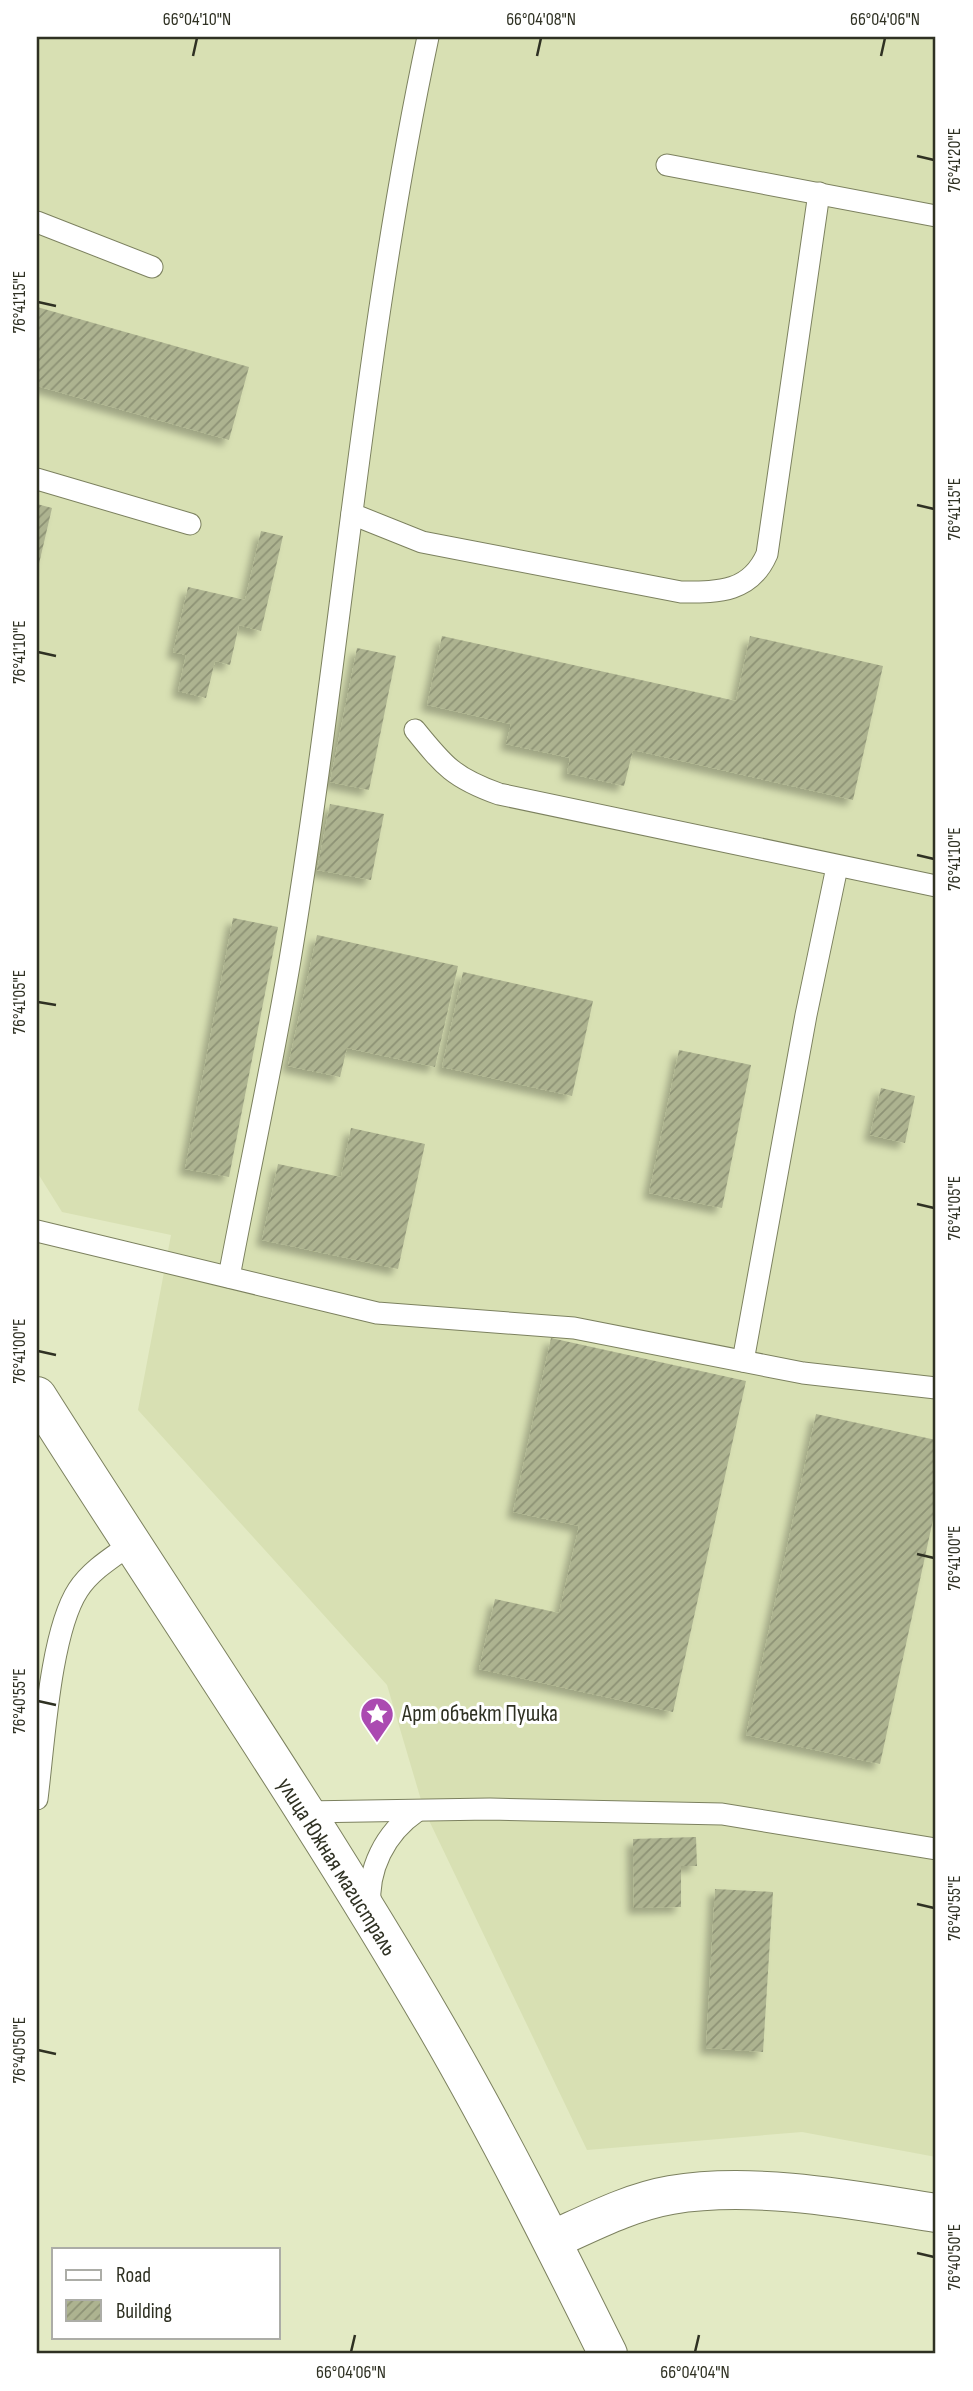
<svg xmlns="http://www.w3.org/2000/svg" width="973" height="2391" viewBox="0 0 973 2391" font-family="'Sofia Sans Condensed',sans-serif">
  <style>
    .built { fill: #d8e0b3 }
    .building { fill: url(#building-hatch); filter: url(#shadow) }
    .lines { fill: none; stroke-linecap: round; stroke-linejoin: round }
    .lane-casing { stroke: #7c815f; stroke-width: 23 }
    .street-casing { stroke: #7c815f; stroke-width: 40 }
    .highway-casing { stroke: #7c815f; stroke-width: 40 }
    .lane { stroke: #fff; stroke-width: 21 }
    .street { stroke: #fff; stroke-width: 38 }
    .highway { stroke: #fff; stroke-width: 38 }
    .ticks { fill: none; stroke: #2f3123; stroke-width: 2.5 }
    .labels { text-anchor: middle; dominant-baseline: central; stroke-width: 6; stroke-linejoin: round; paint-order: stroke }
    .poi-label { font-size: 23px; fill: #2f3123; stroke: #fff; text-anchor: start }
    .street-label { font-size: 23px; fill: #2f3123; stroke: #fff }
    .neatline { fill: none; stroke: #2f3123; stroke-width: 2.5 }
    .ticks-label { font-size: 18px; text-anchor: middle; fill: #2f3123 }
  </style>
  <defs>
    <pattern id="building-hatch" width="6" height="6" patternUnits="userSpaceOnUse" patternTransform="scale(1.75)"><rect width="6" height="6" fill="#adb390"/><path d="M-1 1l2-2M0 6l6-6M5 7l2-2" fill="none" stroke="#8d9275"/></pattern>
    <filter id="shadow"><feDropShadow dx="-6" dy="6" stdDeviation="3.5" flood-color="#0004"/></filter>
  </defs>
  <rect width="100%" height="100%" fill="#e3eac4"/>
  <polygon class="built" points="37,37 936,37 936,2157 802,2132 587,2150 424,1810 387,1685 138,1410 171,1235 62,1212 37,1172"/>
  <g class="building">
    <polygon points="37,307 249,367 229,440 37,386"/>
    <polygon points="37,504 52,508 38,568 37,567"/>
    <polygon points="261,531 283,536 261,631 239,625 230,665 215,661 206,698 178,691 186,655 173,652 188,587 245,600"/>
    <polygon points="442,636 736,701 750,636 883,666 853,800 633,750 624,786 567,773 570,758 506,744 511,724 427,705"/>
    <polygon points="357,648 396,656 369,790 330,782"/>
    <polygon points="330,804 384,814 371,880 317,870"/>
    <polygon points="233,918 278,927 229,1177 185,1169"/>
    <polygon points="317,935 458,966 435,1067 347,1048 340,1077 288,1066"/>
    <polygon points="463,972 593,1001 572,1096 442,1067"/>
    <polygon points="679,1050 751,1065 722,1208 649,1193"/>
    <polygon points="881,1088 915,1096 905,1143 870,1135"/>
    <polygon points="351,1128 425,1144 398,1269 262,1240 278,1164 341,1177"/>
    <polygon points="551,1338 746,1381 673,1712 479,1669 495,1599 559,1613 579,1526 513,1512"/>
    <polygon points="816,1414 936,1440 936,1506 880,1764 746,1735"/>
    <polygon points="696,1837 697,1866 681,1866 681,1907 634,1908 633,1839"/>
    <polygon points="715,1889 773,1892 763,2052 706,2048"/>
  </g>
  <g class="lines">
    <g class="lane-casing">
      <g id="lane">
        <polyline points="667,165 936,216"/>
        <polyline points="37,222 152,267"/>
        <polyline points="37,479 190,524"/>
        <path d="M 352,514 L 422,542 L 681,592 C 718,592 750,593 767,554 L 819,193"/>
        <path d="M 415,730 C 444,766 454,778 499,794 L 936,886"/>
        <polyline points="37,1231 377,1313 574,1328 803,1373 936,1388"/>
        <path d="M 229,1277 C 249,1171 272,1066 290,960 C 341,654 363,342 428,37"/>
        <polyline points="743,1361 806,1015 837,867"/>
        <path d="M 37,1799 C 44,1744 50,1633 78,1590 C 91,1570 113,1557 131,1544"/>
        <polyline points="304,1812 490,1809 722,1814 936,1849"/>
        <path d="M 370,1908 C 367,1869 385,1833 417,1811"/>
      </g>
    </g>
    <g class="street-casing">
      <path id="street" d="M 552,2240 C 590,2223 630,2202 671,2195 C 754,2181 854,2200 936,2213"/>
    </g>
    <g class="highway-casing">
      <path id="highway" d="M 37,1396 C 170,1606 311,1811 436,2026 C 498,2133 553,2243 608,2354"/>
    </g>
    <use href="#lane" class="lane"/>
    <use href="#street" class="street"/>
    <use href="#highway" class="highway"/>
  </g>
  <path class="ticks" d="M 193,56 L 197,38M 537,56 L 541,38M 881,56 L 885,38M 917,156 L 934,160M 38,302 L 56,306M 917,505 L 934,509M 38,652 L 56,656M 917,855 L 934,859M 38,1002 L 56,1005M 917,1204 L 934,1208M 38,1351 L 56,1355M 917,1554 L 934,1558M 38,1701 L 56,1705M 917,1904 L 934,1908M 38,2050 L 56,2054M 917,2253 L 934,2257M 351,2352 L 355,2335M 695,2352 L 699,2335"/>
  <defs>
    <g id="sight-pin" transform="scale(1.75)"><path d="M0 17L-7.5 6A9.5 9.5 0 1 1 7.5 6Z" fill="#ab4ab1" stroke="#fff"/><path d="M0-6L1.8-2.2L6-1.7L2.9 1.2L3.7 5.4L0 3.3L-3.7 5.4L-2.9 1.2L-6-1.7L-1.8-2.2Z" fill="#fff"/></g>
  </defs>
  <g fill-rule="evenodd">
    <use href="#sight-pin" x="377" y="1714"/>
  </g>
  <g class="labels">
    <g class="poi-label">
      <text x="402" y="1714">Арт объект Пушка</text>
    </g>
    <g class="street-label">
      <text transform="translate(337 1867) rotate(58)">улица Южная магистраль</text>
    </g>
  </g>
  <rect width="973" height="2391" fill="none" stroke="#ffffff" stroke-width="77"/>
  <rect x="52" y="2248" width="228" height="91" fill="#ffffff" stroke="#acada7" stroke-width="2"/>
  <rect x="66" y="2270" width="35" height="10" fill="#ffffff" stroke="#acada7" stroke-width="2"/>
  <text x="116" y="2282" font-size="21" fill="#2f3123">Road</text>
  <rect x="66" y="2300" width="35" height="21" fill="url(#building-hatch)" stroke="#acada7" stroke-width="2"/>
  <text x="116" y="2318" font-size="21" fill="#2f3123">Building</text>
  <rect x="38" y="38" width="896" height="2314" class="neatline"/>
  <g class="ticks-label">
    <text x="197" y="25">66°04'10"N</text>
    <text x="541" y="25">66°04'08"N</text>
    <text x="885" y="25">66°04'06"N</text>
    <text transform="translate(954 160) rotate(-90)" y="6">76°41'20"E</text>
    <text transform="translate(19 302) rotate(-90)" y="6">76°41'15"E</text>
    <text transform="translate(954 509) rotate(-90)" y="6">76°41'15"E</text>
    <text transform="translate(19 652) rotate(-90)" y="6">76°41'10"E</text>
    <text transform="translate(954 859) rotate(-90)" y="6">76°41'10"E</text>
    <text transform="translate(19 1002) rotate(-90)" y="6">76°41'05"E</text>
    <text transform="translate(954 1208) rotate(-90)" y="6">76°41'05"E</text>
    <text transform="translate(19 1351) rotate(-90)" y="6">76°41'00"E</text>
    <text transform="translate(954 1558) rotate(-90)" y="6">76°41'00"E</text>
    <text transform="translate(19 1701) rotate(-90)" y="6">76°40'55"E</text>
    <text transform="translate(954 1908) rotate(-90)" y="6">76°40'55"E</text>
    <text transform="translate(19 2050) rotate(-90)" y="6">76°40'50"E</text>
    <text transform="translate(954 2257) rotate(-90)" y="6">76°40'50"E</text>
    <text x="351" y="2378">66°04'06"N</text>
    <text x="695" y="2378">66°04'04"N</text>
  </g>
</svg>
